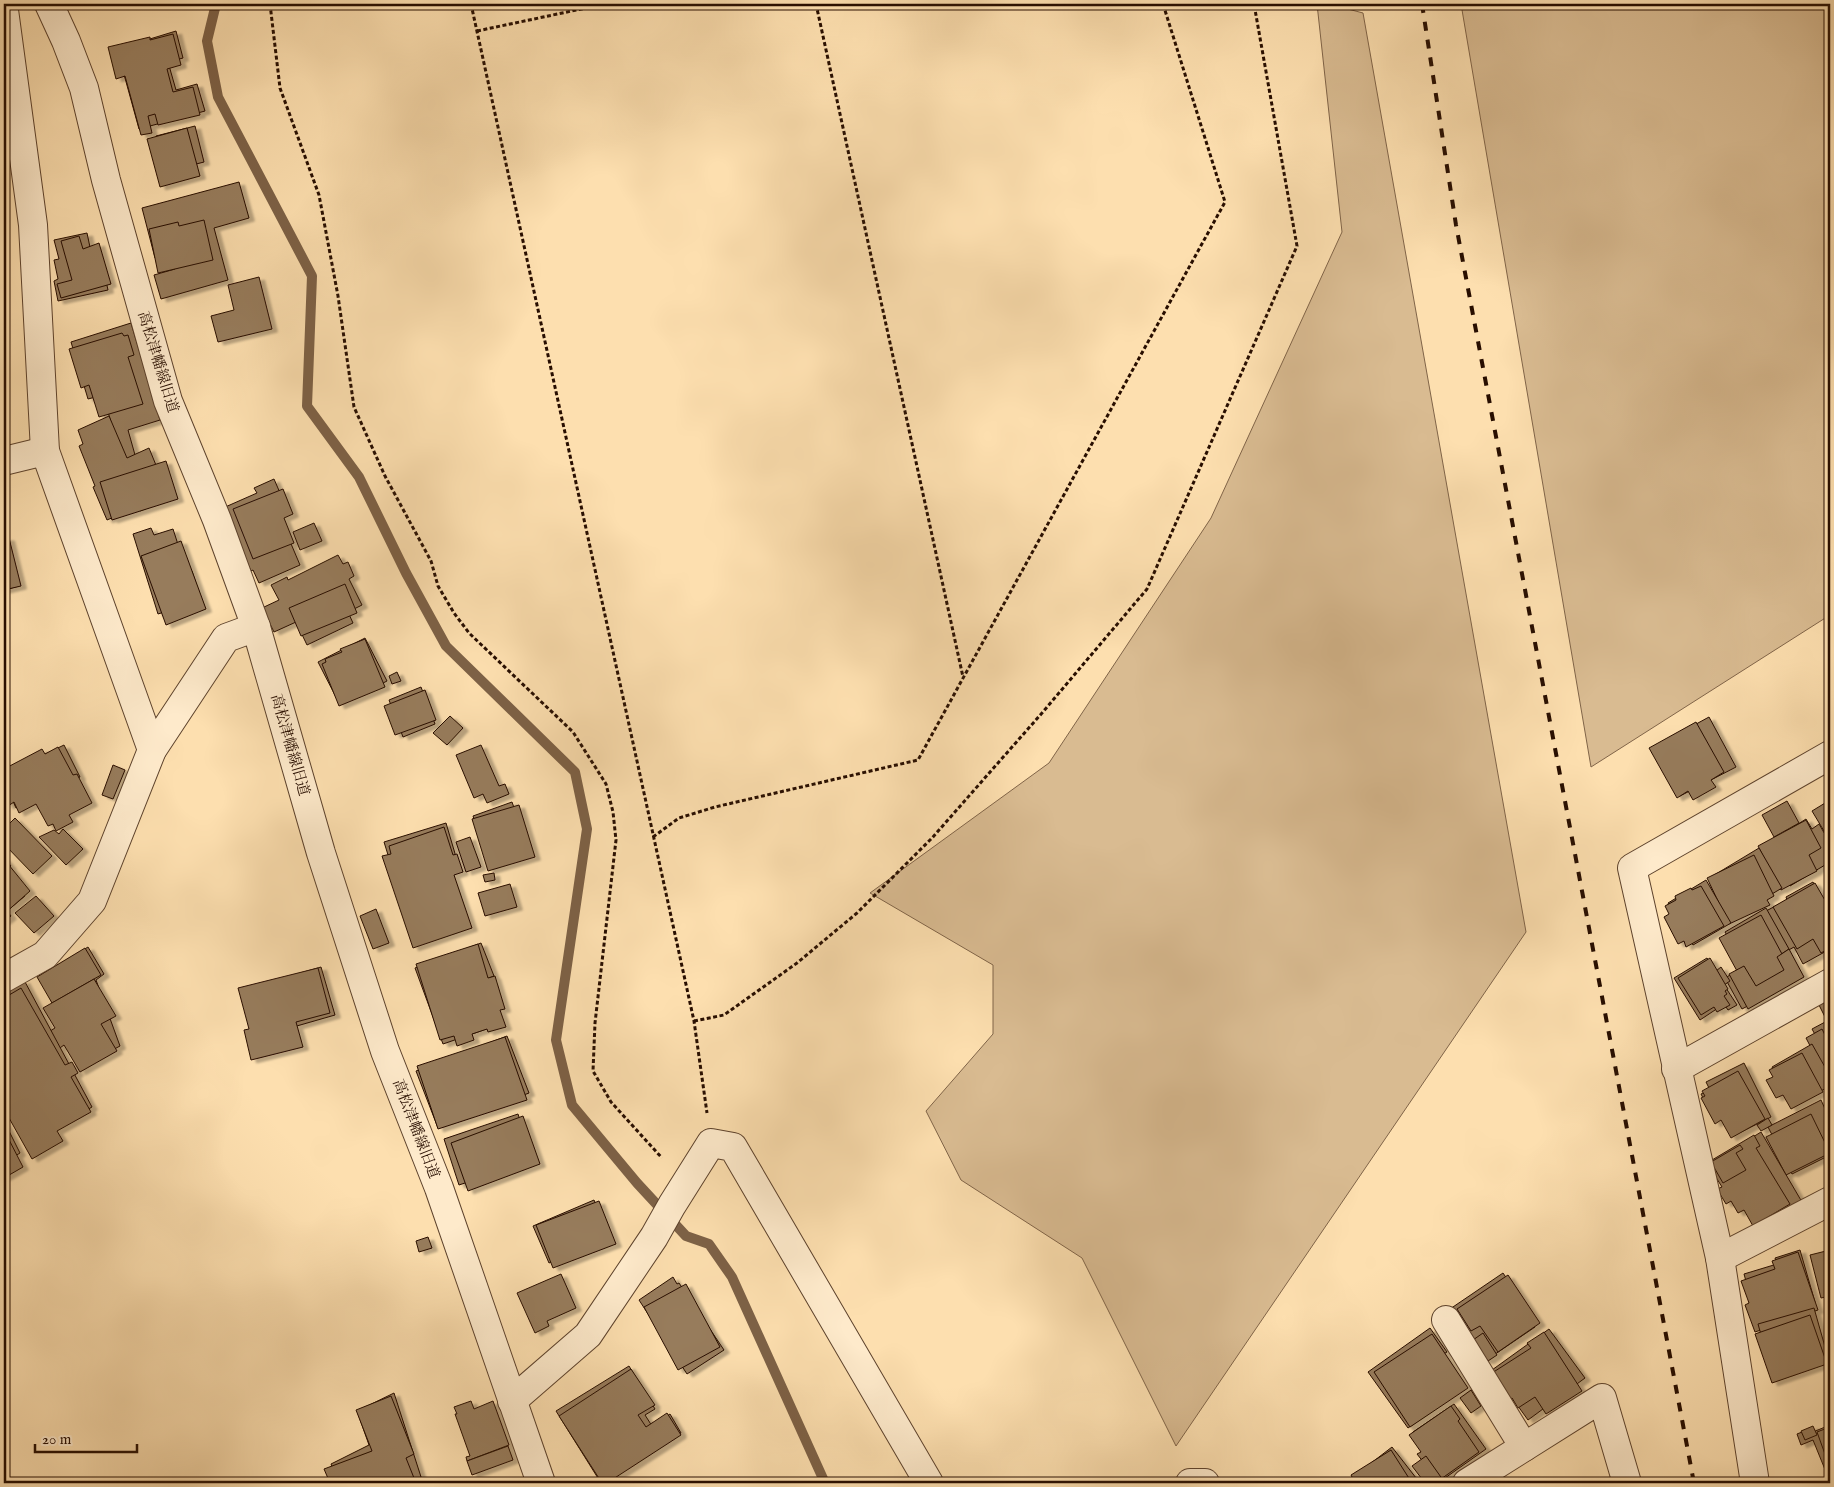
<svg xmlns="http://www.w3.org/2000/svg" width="1834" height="1487" viewBox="0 0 1834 1487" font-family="'IM FELL English','Noto Serif JP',serif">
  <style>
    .green { fill: #d9bb91; stroke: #806448 }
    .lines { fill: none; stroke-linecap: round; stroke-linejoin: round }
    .stream { stroke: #7d6146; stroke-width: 10 }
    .building { fill: #977b5b; stroke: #280e00; filter: url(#shadow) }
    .minor-casing { stroke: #5d422c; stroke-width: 30 }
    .path { stroke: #280e00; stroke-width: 3; stroke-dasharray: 4 2.5; stroke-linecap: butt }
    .minor { stroke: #feeacb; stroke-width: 28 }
    .rail { stroke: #280e00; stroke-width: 4; stroke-dasharray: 9 9; stroke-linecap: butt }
    .labels { text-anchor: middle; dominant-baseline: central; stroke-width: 4; stroke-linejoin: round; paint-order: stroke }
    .street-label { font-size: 15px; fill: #280e00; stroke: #feeacb }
  </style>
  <defs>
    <filter id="shadow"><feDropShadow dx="5.5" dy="3" stdDeviation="1" flood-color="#0004"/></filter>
  </defs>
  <rect width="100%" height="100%" fill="#fddfaf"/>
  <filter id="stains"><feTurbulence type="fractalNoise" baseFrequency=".004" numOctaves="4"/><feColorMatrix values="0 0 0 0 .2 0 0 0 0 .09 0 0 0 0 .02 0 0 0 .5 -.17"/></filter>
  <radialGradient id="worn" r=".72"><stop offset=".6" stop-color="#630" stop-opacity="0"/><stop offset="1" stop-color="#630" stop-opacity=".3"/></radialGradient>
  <g class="green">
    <polygon points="1317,4 1329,4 1363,13 1526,932 1176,1446 1082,1258 961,1180 926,1111 993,1034 993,965 870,893 1049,763 1211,518 1342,232"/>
    <polygon points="1461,4 1830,4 1830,615 1591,767"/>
  </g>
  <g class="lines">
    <polyline class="stream" points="216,4 207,41 218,97 312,276 307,406 359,477 406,573 446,646 575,772 587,829 556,1040 572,1105 637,1183 686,1236 709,1244 732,1277 825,1483"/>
  </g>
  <g class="building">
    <polygon points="176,31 183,58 168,62 176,90 197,84 205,111 139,129 117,49"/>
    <polygon points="173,34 181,65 167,69 173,92 193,87 200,115 158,125 155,114 148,116 152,133 141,135 125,76 116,79 108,47 150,37 150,40"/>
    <polygon points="195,126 204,162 165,172 156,136"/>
    <polygon points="187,128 200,176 160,187 147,139"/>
    <polygon points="239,182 249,218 214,228 228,280 161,299 154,275 175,269 170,262 155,258 142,208"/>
    <polygon points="204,220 213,260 158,273 149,229 178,222 179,226"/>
    <polygon points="87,233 91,252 99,250 108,290 58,301 54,281 58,279 54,260 59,259 54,240"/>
    <polygon points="79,236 83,249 99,243 111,284 61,298 57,284 72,280 61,241"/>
    <polygon points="259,277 272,329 218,342 211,316 234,310 228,285"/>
    <polygon points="131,323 160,420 128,430 137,462 102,473 89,429 111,422 103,395 88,399 71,342"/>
    <polygon points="122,333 124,336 128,335 134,355 128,357 143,404 99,417 89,385 81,388 69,349"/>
    <polygon points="109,416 127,458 149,448 160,475 164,473 172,491 166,494 168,500 140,511 138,507 107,520 93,487 95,486 79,446 83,444 78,430"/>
    <polygon points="166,461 178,499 112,520 100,482"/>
    <polygon points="274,479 287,509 278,513 300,565 259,583 253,570 251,571 223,508 257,493 254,488"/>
    <polygon points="283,489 293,514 284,518 294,543 253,559 233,509"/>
    <polygon points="314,523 322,541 300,550 293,532"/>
    <polygon points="151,528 154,535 173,529 184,563 180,564 183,574 192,571 201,600 158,614 133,534"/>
    <polygon points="4,538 8,538 19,586 4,590"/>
    <polygon points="9,538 21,586 4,590 4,539"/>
    <polygon points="181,541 206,609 166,625 141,556"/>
    <polygon points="338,555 343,564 348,562 354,576 349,579 362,605 348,612 353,623 307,645 296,622 274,632 262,608 279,600 271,585 287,577 288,580"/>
    <polygon points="345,584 357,613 301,636 289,608"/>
    <polygon points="365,638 387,681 340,705 318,662"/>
    <polygon points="365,639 385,687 339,706 322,664 326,662 325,659 342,652 340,649"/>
    <polygon points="397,672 401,681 392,684 389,676"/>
    <polygon points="421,687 435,724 403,737 389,700"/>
    <polygon points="425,690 436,720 395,735 384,706"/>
    <polygon points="450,716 463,728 447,745 433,733"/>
    <polygon points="1709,717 1736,767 1680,796 1654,747"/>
    <polygon points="1696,722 1724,772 1711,780 1716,787 1693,800 1688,791 1677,798 1649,748"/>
    <polygon points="64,745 80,777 16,808 4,781 4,774"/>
    <polygon points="481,745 499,786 505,784 509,794 487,803 483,794 474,798 456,755"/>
    <polygon points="58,747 73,775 77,774 92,803 69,815 73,822 56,831 53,824 48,826 36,804 19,813 14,802 8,806 4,799 4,769 42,749 45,754"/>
    <polygon points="113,765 125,770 113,799 102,795"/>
    <polygon points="1830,800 1830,841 1812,811"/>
    <polygon points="1787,801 1799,823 1774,837 1762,815"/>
    <polygon points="512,802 529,850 490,863 473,816"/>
    <polygon points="519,805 535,857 488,871 472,819"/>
    <polygon points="15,818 52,856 33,874 4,844 4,829"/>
    <polygon points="1806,819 1812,829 1819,824 1830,843 1830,848 1825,851 1830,862 1790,886 1765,845"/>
    <polygon points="1806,820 1821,848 1809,855 1817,871 1781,890 1758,846"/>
    <polygon points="446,823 456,857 445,860 462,916 412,932 384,842"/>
    <polygon points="444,827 453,855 457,854 463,872 454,875 472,928 413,948 382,856 391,854 389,846"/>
    <polygon points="63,829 83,849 66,865 39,837 54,830 59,834"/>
    <polygon points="470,837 481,867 466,872 456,842"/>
    <polygon points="1759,848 1782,888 1735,916 1711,877"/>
    <polygon points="1754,855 1774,896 1767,900 1770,905 1729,924 1707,878"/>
    <polygon points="4,858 11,866 5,871 25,896 7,911 11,916 4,922"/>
    <polygon points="4,859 30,891 4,914"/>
    <polygon points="494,873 495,880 485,882 483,875"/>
    <polygon points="1706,880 1731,923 1693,945 1668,903"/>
    <polygon points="1813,882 1828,911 1824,914 1828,921 1830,920 1830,949 1803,964 1794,947 1787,951 1766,911 1787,900 1786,897"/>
    <polygon points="1815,883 1830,909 1830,948 1821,953 1813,939 1797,949 1773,907"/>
    <polygon points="510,884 517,907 485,916 478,893"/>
    <polygon points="1701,886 1724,926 1686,947 1684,941 1678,944 1664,917 1669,914 1665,906 1676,900 1675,896 1691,888 1692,890"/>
    <polygon points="36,896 54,916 34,933 15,913"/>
    <polygon points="1766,908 1789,949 1777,957 1784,970 1756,986 1725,932"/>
    <polygon points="376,909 389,943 373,949 360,916"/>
    <polygon points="1761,915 1796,980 1742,1009 1725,978 1737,971 1719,938"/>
    <polygon points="481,943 494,976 479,982 495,1026 443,1044 415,968"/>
    <polygon points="478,944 488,978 495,976 505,1009 500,1010 506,1027 488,1032 487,1029 472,1034 474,1040 457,1046 454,1036 440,1040 416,964"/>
    <polygon points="88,947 104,974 96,980 120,1046 81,1067 40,976"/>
    <polygon points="85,948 101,975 52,1003 37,977"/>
    <polygon points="1789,949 1804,977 1748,1009 1729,974 1744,966 1756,986 1784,970 1777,957"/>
    <polygon points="1707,958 1716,971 1721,967 1730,981 1724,985 1737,1005 1728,1010 1724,1004 1700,1020 1674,978"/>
    <polygon points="1710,958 1728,989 1725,991 1727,994 1724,996 1730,1005 1717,1012 1714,1007 1701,1015 1678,978"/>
    <polygon points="321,967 335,1015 255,1038 241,990"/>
    <polygon points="318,968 330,1013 296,1022 303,1047 251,1060 244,1030 249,1029 238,988"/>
    <polygon points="94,979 116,1016 101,1024 117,1051 80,1072 64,1045 57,1050 47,1033 55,1028 43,1008"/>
    <polygon points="24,980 92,1107 34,1141 4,1089 4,994"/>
    <polygon points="21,988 65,1065 72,1062 78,1073 71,1077 91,1112 57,1131 63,1141 32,1159 4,1109 4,998"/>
    <polygon points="1830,999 1830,1062 1812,1029 1827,1021 1819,1005"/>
    <polygon points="1822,1029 1826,1037 1830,1035 1830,1084 1806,1038"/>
    <polygon points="507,1036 529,1093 438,1128 416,1071"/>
    <polygon points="505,1037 527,1100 438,1129 417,1066"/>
    <polygon points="1812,1044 1830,1076 1830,1086 1793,1106 1772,1067"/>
    <polygon points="1802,1053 1823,1092 1791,1109 1783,1095 1776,1098 1766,1080 1773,1077 1769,1070"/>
    <polygon points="1744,1063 1771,1117 1733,1136 1723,1116 1714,1120 1701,1094 1710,1090 1706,1082"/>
    <polygon points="1738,1071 1765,1119 1731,1138 1721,1120 1715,1124 1701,1098 1705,1096 1702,1091"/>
    <polygon points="1821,1100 1830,1120 1830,1155 1792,1174 1768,1127"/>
    <polygon points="518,1114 533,1160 459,1185 444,1139"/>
    <polygon points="1811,1114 1830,1153 1786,1175 1766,1137"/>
    <polygon points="523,1116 540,1164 468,1191 451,1143"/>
    <polygon points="1768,1118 1772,1125 1761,1131 1757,1125"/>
    <polygon points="4,1121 20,1153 4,1163"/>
    <polygon points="4,1130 23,1167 4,1178"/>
    <polygon points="1761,1132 1802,1202 1759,1227 1741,1196 1732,1201 1721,1184 1746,1170 1736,1153 1743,1149 1740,1145"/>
    <polygon points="1754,1135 1760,1146 1756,1148 1790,1204 1753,1226 1744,1210 1738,1213 1731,1201 1726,1204 1717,1189 1722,1187 1707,1163"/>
    <polygon points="1740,1145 1743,1149 1736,1153 1746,1170 1723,1183 1711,1162"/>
    <polygon points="594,1200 610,1237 549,1263 533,1226"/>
    <polygon points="599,1201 616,1244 553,1268 536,1225"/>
    <polygon points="428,1237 432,1248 419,1252 416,1241"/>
    <polygon points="1800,1250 1815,1302 1791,1309 1789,1301 1760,1309 1756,1294 1750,1296 1744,1274 1777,1264 1775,1258"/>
    <polygon points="1830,1250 1830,1296 1821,1298 1810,1255"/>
    <polygon points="1798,1252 1818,1310 1755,1332 1745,1305 1749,1303 1741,1281 1775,1269 1772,1261"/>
    <polygon points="1503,1273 1527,1308 1524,1310 1535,1327 1485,1361 1450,1309"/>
    <polygon points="561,1274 576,1308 547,1321 549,1326 535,1333 517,1293"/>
    <polygon points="1508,1275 1540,1323 1498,1352 1480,1326 1471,1331 1457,1309"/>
    <polygon points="673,1277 677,1284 679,1283 724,1350 687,1374 639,1300"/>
    <polygon points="686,1284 720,1347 678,1370 644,1307"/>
    <polygon points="1814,1308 1829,1361 1773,1377 1758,1324"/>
    <polygon points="1810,1315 1827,1364 1772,1383 1755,1334"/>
    <polygon points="1430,1328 1447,1352 1440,1356 1447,1366 1449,1363 1466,1387 1408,1428 1368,1372"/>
    <polygon points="1549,1329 1585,1378 1528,1420 1492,1370"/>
    <polygon points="1544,1332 1582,1391 1546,1414 1535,1397 1518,1408 1512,1398 1509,1400 1492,1373 1531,1348 1527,1343"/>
    <polygon points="1483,1333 1497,1355 1488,1361 1473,1340"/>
    <polygon points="1432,1334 1468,1388 1410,1427 1374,1372"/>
    <polygon points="629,1366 655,1409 645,1415 652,1426 670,1414 681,1433 601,1483 556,1411"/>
    <polygon points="631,1369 655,1405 638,1415 646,1427 667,1413 681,1435 607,1483 602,1483 559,1416"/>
    <polygon points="1474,1388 1484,1400 1473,1409 1463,1397"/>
    <polygon points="1471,1390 1481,1406 1471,1413 1460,1398"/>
    <polygon points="394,1393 422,1480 415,1483 339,1483 331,1464 369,1445 357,1411"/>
    <polygon points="391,1396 414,1454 406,1458 416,1483 330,1483 324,1469 372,1451 356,1410"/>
    <polygon points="471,1401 474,1409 493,1401 509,1445 467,1461 466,1457 470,1456 455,1414 457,1414 454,1407"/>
    <polygon points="1454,1404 1486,1449 1445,1478 1413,1432"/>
    <polygon points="1451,1406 1460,1419 1458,1421 1479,1452 1441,1479 1427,1461 1424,1463 1417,1454 1421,1452 1409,1435"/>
    <polygon points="1830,1425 1830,1470 1826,1472 1813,1440 1801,1445 1797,1434 1812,1428 1813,1432"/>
    <polygon points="1813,1426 1817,1435 1805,1440 1801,1431"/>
    <polygon points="1830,1427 1830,1468 1817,1432"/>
    <polygon points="508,1446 513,1460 472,1475 467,1461"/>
    <polygon points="1392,1447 1420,1483 1350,1483 1349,1480"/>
    <polygon points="1391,1450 1412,1483 1350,1483 1354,1481 1351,1475"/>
    <polygon points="1426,1456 1443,1480 1439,1483 1425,1483 1412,1466"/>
  </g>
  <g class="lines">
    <g class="minor-casing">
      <g id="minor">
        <polyline points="49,4 66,41 84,88 106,180 168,401 217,520 256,627 321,853 385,1051 439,1188 541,1483"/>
        <polyline points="4,10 33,225 45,451 152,750"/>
        <polyline points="4,461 45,451"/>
        <polyline points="4,978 45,955 92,901 152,750 226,638 256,627"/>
        <polyline points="1676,1069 1830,983"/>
        <polyline points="1720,1258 1830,1201"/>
        <polyline points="1446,1320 1524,1447"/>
        <polyline points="512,1401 588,1335 654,1237 672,1205 711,1143 733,1147 929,1483"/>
        <polyline points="1190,1483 1205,1483"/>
        <polyline points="1467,1483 1602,1398 1627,1483"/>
        <polyline points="1755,1483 1720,1258 1632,868 1830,755"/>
      </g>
    </g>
    <g class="path">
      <polyline points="270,4 280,88 319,195 338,296 354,407 385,476 431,561 438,586 454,613 469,633 573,732 606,784 613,812 616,840 595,1023 593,1071 611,1102 662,1158"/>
      <polyline points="471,4 694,1021 707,1113"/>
      <polyline points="816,4 963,677"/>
      <polyline points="477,31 605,4"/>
      <polyline points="653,837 679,818 715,807 918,760 1225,202 1163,4"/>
      <polyline points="694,1021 724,1015 797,963 857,913 932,838 1042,713 1147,589 1297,246 1254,4"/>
    </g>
    <use href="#minor" class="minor"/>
    <polyline class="rail" points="1422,4 1456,225 1694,1483"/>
  </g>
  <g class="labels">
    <g class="street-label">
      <text transform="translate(158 362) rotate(73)">高松津幡線旧道</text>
      <text transform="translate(290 745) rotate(74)">高松津幡線旧道</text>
      <text transform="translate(416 1129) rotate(69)">高松津幡線旧道</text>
    </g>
  </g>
  <rect width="1834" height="1487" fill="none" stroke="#fddfaf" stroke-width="20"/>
  <rect x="5" y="5" width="1824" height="1477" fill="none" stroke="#280e00" stroke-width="2.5"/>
  <rect x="10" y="10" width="1814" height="1467" fill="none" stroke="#280e00"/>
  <path d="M35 1444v8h102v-8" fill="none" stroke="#280e00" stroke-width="2.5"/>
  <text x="42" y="1444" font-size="15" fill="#280e00" stroke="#feeacb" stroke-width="4" paint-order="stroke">20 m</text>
  <rect width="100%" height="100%" filter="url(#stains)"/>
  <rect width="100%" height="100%" fill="url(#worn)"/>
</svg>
